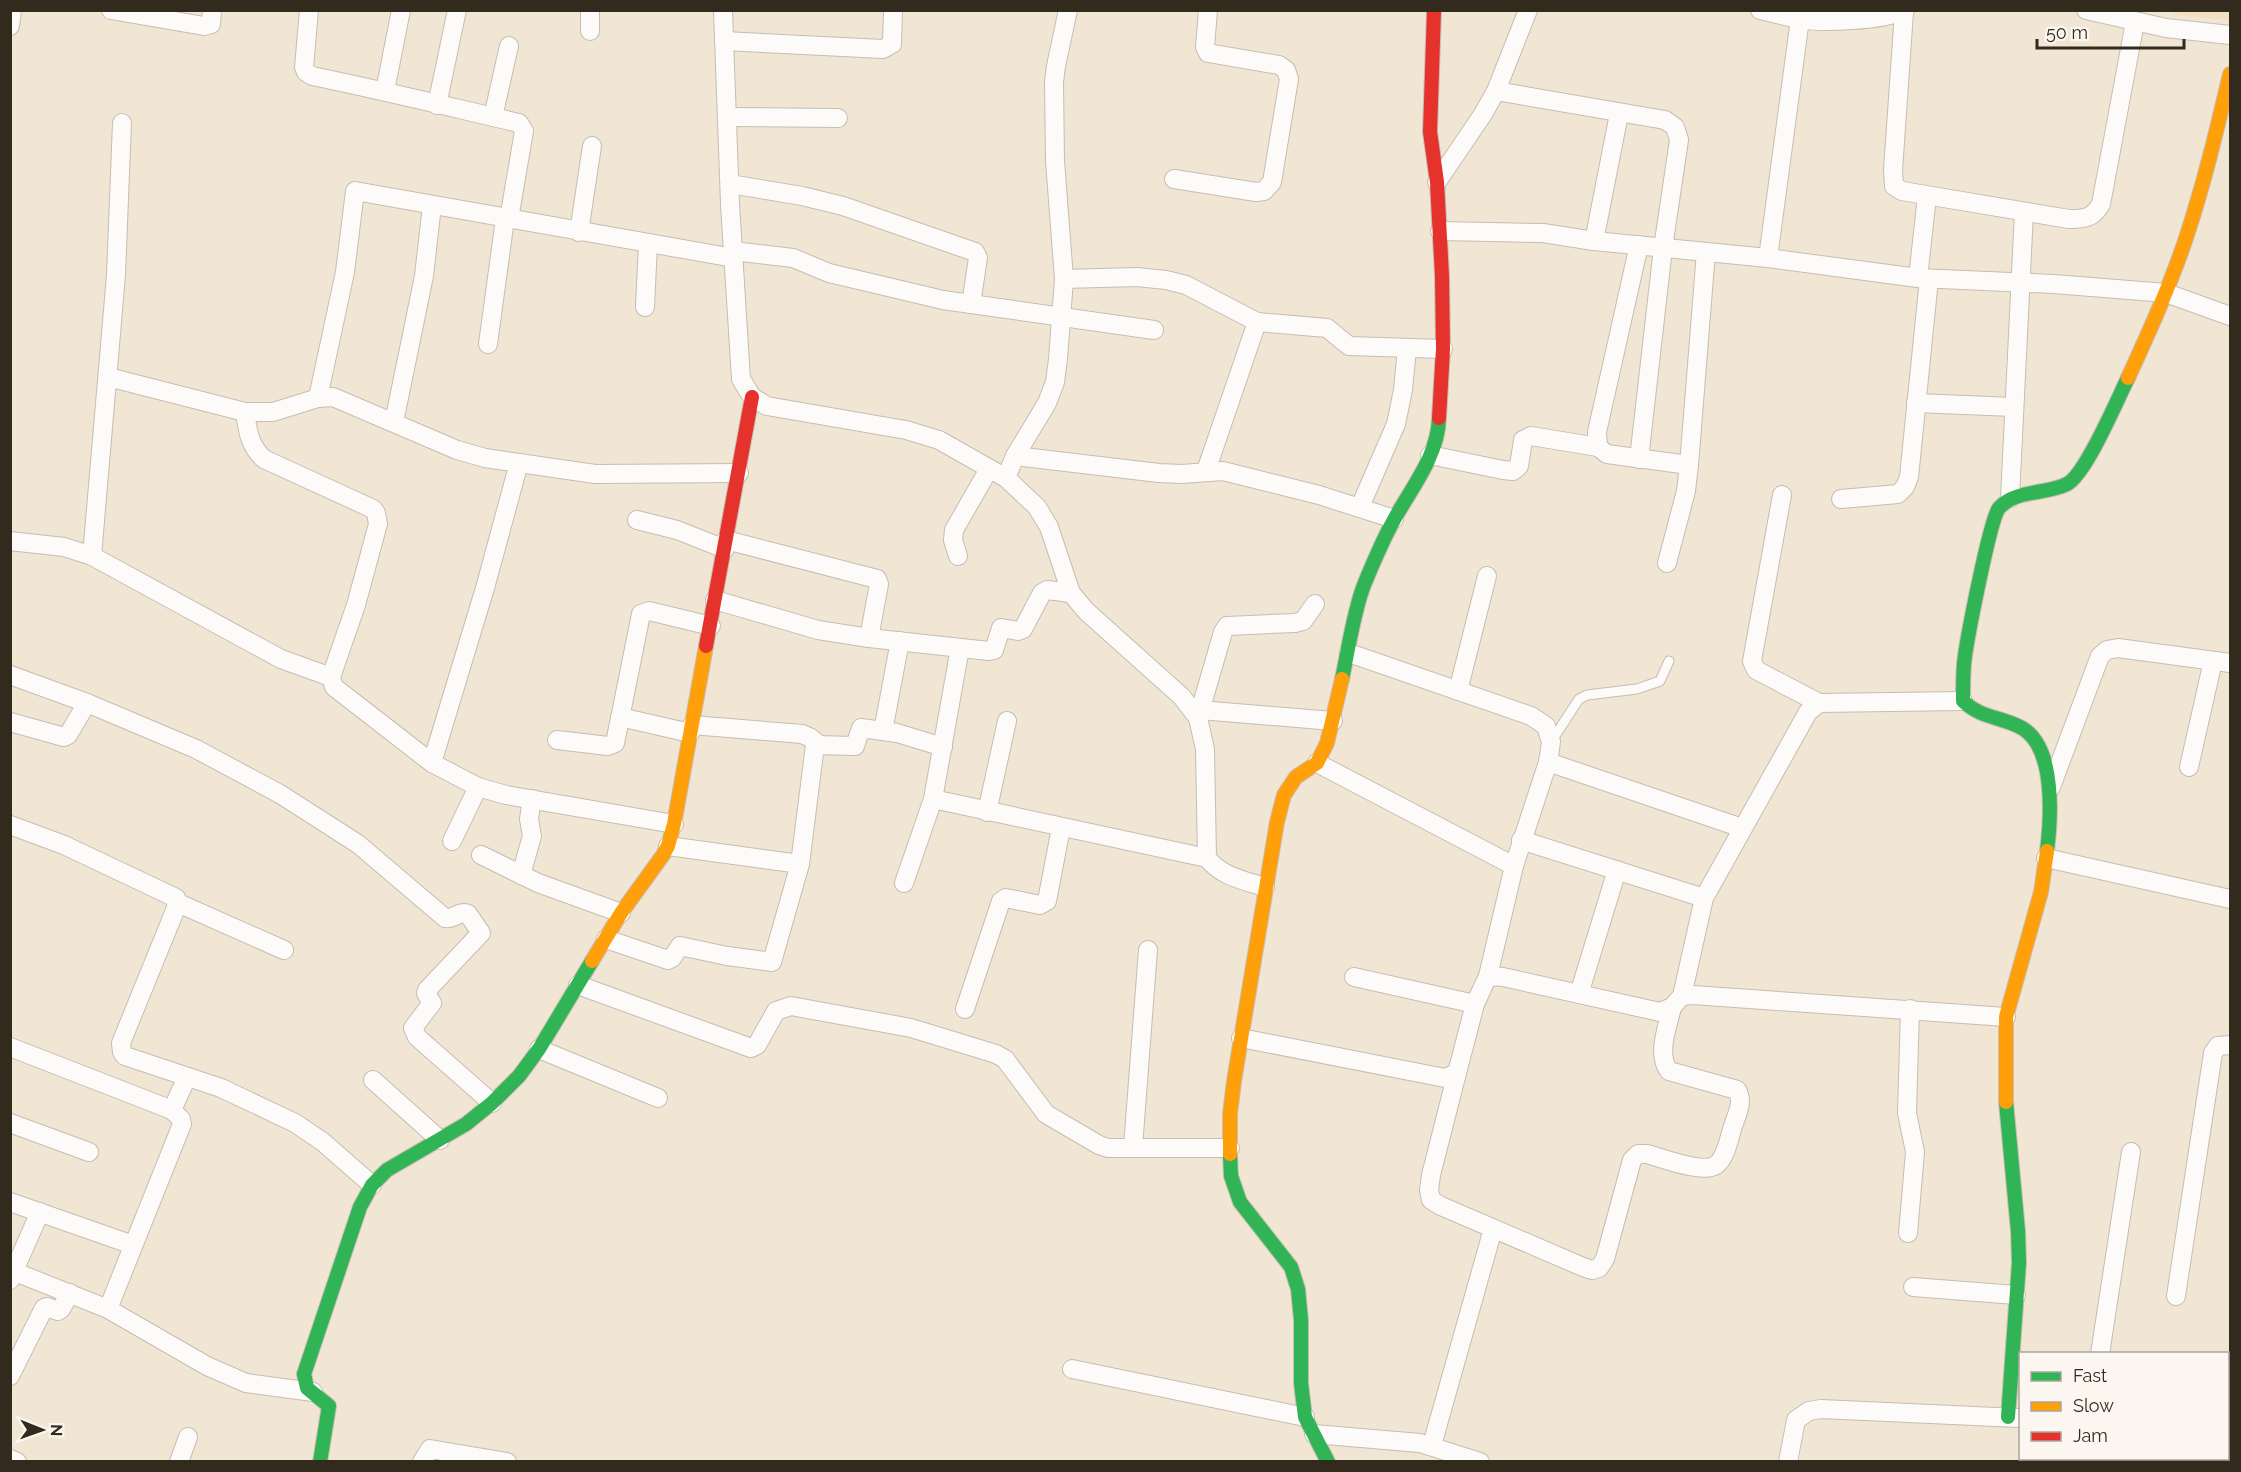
<svg xmlns="http://www.w3.org/2000/svg" width="2241" height="1472" viewBox="0 0 2241 1472" font-family="Raleway,sans-serif">
  <style>
    .built { fill: #f4dfc2 }
    .lines { fill: none; stroke-linecap: round; stroke-linejoin: round }
    .lane-casing { stroke: #c7bdb0; stroke-width: 11 }
    .street-casing { stroke: #c7bdb0; stroke-width: 20 }
    .fast-casing { stroke: #c7bdb0; stroke-width: 16 }
    .slow-casing { stroke: #c7bdb0; stroke-width: 16 }
    .jam-casing { stroke: #c7bdb0; stroke-width: 16 }
    .lane { stroke: #fdfbf9; stroke-width: 9 }
    .street { stroke: #fdfbf9; stroke-width: 18 }
    .fast { stroke: #30b455; stroke-width: 14 }
    .slow { stroke: #ff9f0a; stroke-width: 14 }
    .jam { stroke: #e5322d; stroke-width: 14 }
  </style>
  <rect width="100%" height="100%" fill="#f1e5d4"/>
  <polygon class="built" points="2174,11 2230,11 2230,20 2174,15"/>
  <g class="lines">
    <g class="lane-casing">
      <polyline id="lane" points="1551,742 1579,699 1587,695 1637,689 1660,681 1669,661"/>
    </g>
    <g class="street-casing">
      <g id="street">
        <polyline points="111,10 204,26 211,24 212,10"/>
        <path d="M 309,10 L 304,67 L 306,72 L 312,76 C 381,90 450,107 519,123 L 524,131 L 509,219"/>
        <polyline points="723,10 730,204 741,379 752,397 767,406 906,430 939,440 1006,478"/>
        <path d="M 1068,10 L 1056,66 L 1054,82 L 1055,161 L 1064,279 L 1058,359 L 1055,382 L 1047,403 L 1015,456 L 1006,478 L 1037,507 L 1049,527 L 1071,593 L 1086,611 L 1182,697 L 1198,718 L 1205,749 L 1207,858 C 1222,877 1243,880 1265,887"/>
        <path d="M 1760,10 C 1773,13 1785,16 1797,19 C 1822,23 1883,21 1905,10"/>
        <polyline points="2086,10 2166,28 2230,35"/>
        <path d="M 1904,12 L 1893,170 L 1894,186 L 1902,191 L 2069,219 C 2085,219 2093,218 2101,204 L 2135,22"/>
        <polyline points="10,26 12,10"/>
        <polyline points="590,31 590,10"/>
        <polyline points="724,41 883,49 892,44 893,10"/>
        <polyline points="385,91 401,10"/>
        <polyline points="1496,91 1665,120 1675,127 1679,140 1663,248 1639,459"/>
        <polyline points="437,105 457,10"/>
        <polyline points="493,117 509,46"/>
        <polyline points="727,117 838,118"/>
        <polyline points="1174,179 1256,192 1264,191 1272,182 1289,79 1286,70 1279,65 1208,53 1205,47 1208,10"/>
        <polyline points="1437,182 1483,114 1496,91 1528,10"/>
        <polyline points="730,184 802,196 843,206 975,252 978,258 971,304"/>
        <polyline points="1440,231 1543,233 1594,241 1768,258 1918,278 2054,284 2166,293 2230,316"/>
        <polyline points="579,232 592,146"/>
        <polyline points="1594,241 1619,114"/>
        <polyline points="1639,245 1597,432 1598,447 1607,454 1689,465"/>
        <polyline points="733,251 793,258 829,273 943,300 1154,330"/>
        <polyline points="1768,258 1800,19"/>
        <polyline points="1918,278 1927,196"/>
        <polyline points="1064,279 1137,277 1166,280 1186,285 1257,322 1327,328 1349,346 1443,349"/>
        <polyline points="645,307 648,244"/>
        <polyline points="488,344 505,219"/>
        <polyline points="108,377 245,412 273,412 318,398 333,397 457,450 485,458 595,474 739,473"/>
        <polyline points="318,398 345,272 355,191 734,258"/>
        <polyline points="1916,403 2013,407"/>
        <path d="M 245,412 C 248,432 249,445 264,459 L 373,509 L 376,513 L 378,524 L 356,605 L 331,677 L 334,687 L 432,763 L 478,787 L 506,795 L 674,824"/>
        <polyline points="394,422 424,276 432,205"/>
        <polyline points="1430,455 1503,470 1513,471 1519,466 1523,440 1531,436 1598,447"/>
        <polyline points="1015,456 1159,473 1182,474 1223,471 1319,495 1394,519"/>
        <polyline points="1206,471 1257,322"/>
        <polyline points="1782,495 1752,661 1756,670 1819,703"/>
        <polyline points="2010,498 2024,212"/>
        <polyline points="1841,499 1898,494 1905,487 1909,477 1929,279"/>
        <polyline points="1360,507 1396,424 1403,390 1407,348"/>
        <polyline points="637,520 677,530 725,549"/>
        <polyline points="726,540 877,579 879,584 869,638"/>
        <polyline points="10,541 64,547 92,556 281,659 331,677"/>
        <polyline points="92,556 116,275 122,123"/>
        <polyline points="958,556 953,540 954,530 989,469"/>
        <polyline points="1667,563 1686,491 1689,465 1706,252"/>
        <polyline points="715,600 818,630 869,638 989,651 994,650 1001,628 1018,631 1023,629 1042,593 1047,590 1071,593"/>
        <polyline points="1349,653 1531,716 1546,726 1551,742 1548,762 1514,866 1488,976"/>
        <path d="M 10,675 L 87,703 L 196,749 L 280,794 L 358,844 L 445,918 C 453,920 460,910 468,914 L 481,933 L 427,990 L 426,993 L 432,1003 L 413,1028 L 417,1037 L 492,1103"/>
        <polyline points="1458,691 1487,576"/>
        <polyline points="1200,710 1333,721"/>
        <polyline points="620,717 690,733"/>
        <polyline points="1198,718 1223,632 1227,626 1295,623 1303,621 1315,604"/>
        <polyline points="10,722 64,737 68,735 87,703"/>
        <polyline points="692,725 802,734 811,738 818,744"/>
        <polyline points="883,731 900,641"/>
        <polyline points="557,740 608,746 615,743 641,614 649,611 711,626"/>
        <polyline points="1548,762 1742,828"/>
        <polyline points="432,763 485,588 519,463"/>
        <polyline points="1317,763 1514,866"/>
        <polyline points="2189,767 2213,661"/>
        <polyline points="2051,787 2100,656 2107,650 2118,648 2230,663"/>
        <polyline points="933,799 1207,858"/>
        <polyline points="987,812 1007,721"/>
        <polyline points="10,825 64,845 176,898 176,908 121,1043 122,1052 125,1056 221,1088 295,1123 323,1142 372,1185"/>
        <polyline points="1521,840 1704,898"/>
        <polyline points="452,841 478,787"/>
        <polyline points="668,846 800,864"/>
        <polyline points="481,855 538,883 621,913"/>
        <polyline points="2046,858 2230,899"/>
        <polyline points="521,875 532,836 529,819 532,799"/>
        <polyline points="904,883 933,799 960,648"/>
        <polyline points="178,903 284,950"/>
        <polyline points="606,939 668,960 672,958 680,946 727,956 772,962 800,864 815,745 855,746 861,728 897,733 943,747"/>
        <polyline points="1354,977 1475,1004"/>
        <polyline points="578,985 751,1048 757,1045 776,1011 791,1006 911,1028 996,1054 1005,1059 1046,1114 1099,1145 1108,1148 1230,1148"/>
        <polyline points="1579,994 1617,870"/>
        <polyline points="1682,996 1704,898 1808,712 1819,703 1963,701"/>
        <polyline points="965,1009 1001,901 1006,898 1040,905 1047,901 1061,828"/>
        <polyline points="1241,1038 1445,1078 1457,1073 1475,1004 1488,976 1503,977 1660,1012 1672,1007 1682,996 1693,995 2006,1017"/>
        <polyline points="10,1047 172,1110"/>
        <polyline points="539,1049 658,1098"/>
        <path d="M 1457,1073 L 1431,1175 L 1429,1190 L 1431,1200 L 1441,1206 L 1583,1267 L 1592,1270 L 1599,1268 L 1605,1259 L 1632,1160 L 1638,1154 L 1647,1154 C 1662,1158 1703,1174 1716,1165 C 1726,1158 1729,1138 1733,1126 C 1737,1114 1744,1102 1737,1090 L 1669,1071 C 1656,1054 1668,1026 1672,1007"/>
        <polyline points="373,1080 440,1140"/>
        <polyline points="10,1123 89,1152"/>
        <polyline points="1133,1147 1148,950"/>
        <polyline points="10,1202 133,1245"/>
        <polyline points="1908,1233 1915,1152 1907,1113 1910,1009"/>
        <polyline points="10,1270 108,1309 207,1366 246,1383 313,1392"/>
        <polyline points="10,1280 40,1212"/>
        <polyline points="1913,1287 2016,1295"/>
        <polyline points="2176,1296 2213,1053 2218,1046 2230,1045"/>
        <polyline points="108,1309 182,1124 181,1119 172,1110 187,1077"/>
        <polyline points="2100,1354 2131,1152"/>
        <polyline points="1072,1369 1305,1417"/>
        <polyline points="10,1376 44,1308 47,1307 58,1311 61,1309 70,1293"/>
        <polyline points="1314,1434 1420,1443 1480,1462"/>
        <polyline points="2228,1434 2230,1437"/>
        <polyline points="1432,1445 1493,1229"/>
        <polyline points="10,1459 17,1462"/>
        <polyline points="179,1462 188,1437"/>
        <polyline points="422,1462 430,1449 507,1462"/>
        <polyline points="1788,1462 1796,1420 1809,1411 1821,1409 2018,1418"/>
        <polyline points="2076,1462 2076,1458"/>
      </g>
    </g>
    <g class="fast-casing">
      <g id="fast">
        <path d="M 1342,679 C 1348,651 1354,610 1364,585 C 1373,563 1383,539 1395,518 C 1412,487 1438,456 1439,418"/>
        <path d="M 2047,851 C 2051,818 2056,748 2022,728 C 2000,716 1982,719 1963,701 C 1963,689 1963,676 1964,664 C 1966,643 1990,519 1999,508 C 2016,489 2045,495 2067,484 C 2086,474 2117,400 2128,378"/>
        <polyline points="2006,1102 2018,1231 2019,1263 2008,1417"/>
        <polyline points="1230,1154 1231,1176 1240,1202 1291,1267 1298,1289 1301,1320 1301,1383 1305,1417 1328,1462"/>
        <polyline points="320,1462 329,1406 307,1388 304,1374 360,1207 372,1185 387,1170 466,1124 492,1103 519,1076 539,1049 592,961"/>
      </g>
    </g>
    <g class="slow-casing">
      <g id="slow">
        <path d="M 2128,378 C 2149,332 2170,286 2186,238 C 2204,184 2217,129 2230,74"/>
        <polyline points="592,961 621,913 663,855 668,846 674,824 706,646"/>
        <polyline points="2006,1102 2006,1017 2041,892 2047,851"/>
        <polyline points="1230,1154 1230,1114 1234,1081 1277,822 1284,795 1296,777 1317,763 1327,743 1342,679"/>
      </g>
    </g>
    <g class="jam-casing">
      <g id="jam">
        <polyline points="1434,10 1430,132 1437,182 1442,276 1443,349 1439,418"/>
        <polyline points="706,646 752,397"/>
      </g>
    </g>
    <use href="#lane" class="lane"/>
    <use href="#street" class="street"/>
    <use href="#fast" class="fast"/>
    <use href="#slow" class="slow"/>
    <use href="#jam" class="jam"/>
  </g>
  <rect width="2241" height="1472" fill="none" stroke="#332a1e" stroke-width="24"/>
  <rect x="2019" y="1352" width="210" height="108" fill="#fbf7f0" stroke="#aba59c" stroke-width="1.5"/>
  <rect x="2031" y="1372" width="30" height="9" fill="#30b455" stroke="#aba59c" stroke-width="1.5"/>
  <text x="2073" y="1382" font-size="18" fill="#332a1e">Fast</text>
  <rect x="2031" y="1402" width="30" height="9" fill="#ff9f0a" stroke="#aba59c" stroke-width="1.5"/>
  <text x="2073" y="1412" font-size="18" fill="#332a1e">Slow</text>
  <rect x="2031" y="1432" width="30" height="9" fill="#e5322d" stroke="#aba59c" stroke-width="1.5"/>
  <text x="2073" y="1442" font-size="18" fill="#332a1e">Jam</text>
  <g transform="translate(42 1430) rotate(91)" stroke="#fbf7f0" stroke-width="4.5" paint-order="stroke">
  <path d="M0-4.5L10 22L0 15L-10 22Z" fill="#332a1e"/>
  <text y="-9" font-size="16" font-weight="bold" text-anchor="middle" fill="#332a1e">N</text>
  </g>
  <path d="M2037 39v9h147v-9" fill="none" stroke="#332a1e" stroke-width="3"/>
  <text x="2046" y="39" font-size="18" fill="#332a1e" stroke="#fbf7f0" stroke-width="4.5" paint-order="stroke">50 m</text>
</svg>
